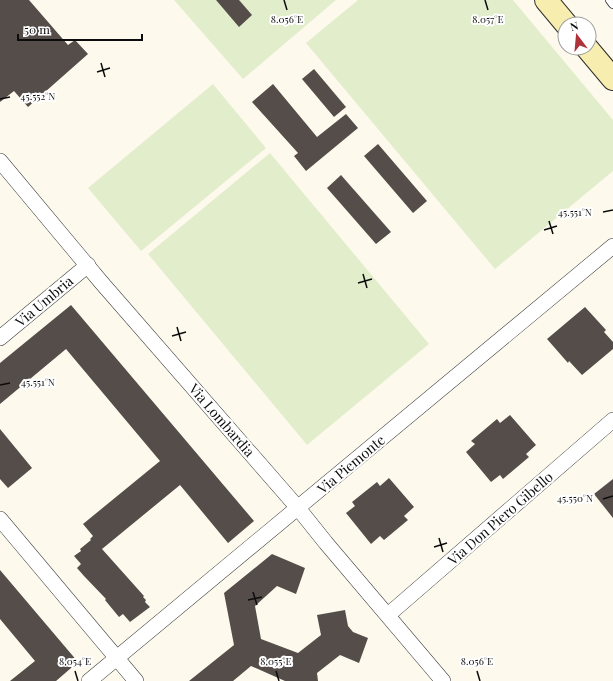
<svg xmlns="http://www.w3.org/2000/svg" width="613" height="681" viewBox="0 0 613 681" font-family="'Playfair Display',serif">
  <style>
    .pitch { fill: #e2edcb }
    .building { fill: #544d4a }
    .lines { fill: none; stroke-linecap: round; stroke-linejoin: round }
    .lane-casing { stroke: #3f3f3f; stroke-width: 10 }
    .street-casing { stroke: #3f3f3f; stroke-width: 16 }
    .secondary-casing { stroke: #2e2e2e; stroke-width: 24 }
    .lane { stroke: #fff; stroke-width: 8 }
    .street { stroke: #fff; stroke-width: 15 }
    .secondary { stroke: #f7edae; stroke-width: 22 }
    .ticks { fill: none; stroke: #0c0c0c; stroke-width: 1.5 }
    .labels { text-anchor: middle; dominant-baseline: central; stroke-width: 4; stroke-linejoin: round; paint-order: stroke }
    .street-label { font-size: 14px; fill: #0c0c0c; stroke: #fff }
    .ticks-label { font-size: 10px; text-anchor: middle; fill: #0c0c0c; stroke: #fff; stroke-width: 4; stroke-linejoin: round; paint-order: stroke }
  </style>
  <rect width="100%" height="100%" fill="#fdfaed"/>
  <g class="pitch">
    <polygon points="174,0 336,0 243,79"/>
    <polygon points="358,0 513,0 613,120 613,171 495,269 306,43"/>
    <polygon points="213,84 266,148 141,251 88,188"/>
    <polygon points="270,153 429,344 307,445 148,254"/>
  </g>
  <g class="building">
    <polygon points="0,0 29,0 68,45 75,40 88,54 28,107 14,91 0,102"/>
    <polygon points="216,0 239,0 252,15 239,27"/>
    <polygon points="314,69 346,107 334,117 302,79"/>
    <polygon points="273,84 317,137 346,114 358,128 306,171 294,156 298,153 252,102"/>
    <polygon points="378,144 427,201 413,213 364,156"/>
    <polygon points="341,175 391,232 376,244 327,188"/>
    <polygon points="71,305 254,521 228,543 180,485 102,549 144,596 143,597 146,600 145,602 150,607 130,622 123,614 119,617 105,600 106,599 84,576 77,568 81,564 74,556 81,551 80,549 91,540 90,539 93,536 83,524 160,461 66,349 0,404 0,363"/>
    <polygon points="585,307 606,330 604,332 613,342 613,349 582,375 569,361 568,363 547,339"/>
    <polygon points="510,415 536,445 526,454 529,457 503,479 500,475 491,482 466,452 475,444 471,441 497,419 500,423"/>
    <polygon points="0,429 32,468 8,488 0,479"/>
    <polygon points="389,478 414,507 404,516 408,520 384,540 380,536 371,544 346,513 355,506 352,502 377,482 380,486"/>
    <polygon points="613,479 613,518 594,494"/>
    <polygon points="272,554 305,568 296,594 277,586 255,606 261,639 298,653 321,635 317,615 345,610 348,626 353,632 368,638 359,663 340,655 317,673 318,681 285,681 251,666 233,681 189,681 234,645 224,593"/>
    <polygon points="0,570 78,662 56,681 10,681 35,661 0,619"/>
  </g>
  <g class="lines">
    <g class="lane-casing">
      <polyline id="lane" points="610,0 613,4"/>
    </g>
    <g class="street-casing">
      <g id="street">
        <polyline points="0,161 101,282 298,508 326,543 443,681"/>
        <polyline points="0,338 88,265"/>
        <polyline points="0,519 136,681"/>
        <polyline points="388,615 613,420"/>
        <polyline points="89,681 613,246"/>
      </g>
    </g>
    <g class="secondary-casing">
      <g id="secondary">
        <polyline points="546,0 566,24"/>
        <polyline points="587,48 613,79"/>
      </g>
    </g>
    <use href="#lane" class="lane"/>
    <use href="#street" class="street"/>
    <use href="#secondary" class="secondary"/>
  </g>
  <path class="ticks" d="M 284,0 L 287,10M 485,0 L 488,10M 101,63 L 105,77M 97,72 L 110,68M 0,99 L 10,97M 603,212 L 613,210M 549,221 L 553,234M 544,230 L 557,226M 363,274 L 367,288M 358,283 L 372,279M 177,327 L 181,341M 172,336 L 186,332M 0,385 L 10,383M 603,499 L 613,496M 439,538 L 443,552M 434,547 L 447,543M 253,592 L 257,605M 248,600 L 262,597M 75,671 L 78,681M 276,671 L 279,681M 477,671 L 480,681"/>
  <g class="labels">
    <g class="street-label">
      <text transform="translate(44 301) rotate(-40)">Via Umbria</text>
      <text transform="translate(222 420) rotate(49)">Via Lombardia</text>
      <text transform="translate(351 464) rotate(-40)">Via Piemonte</text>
      <text transform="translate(500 518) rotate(-41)">Via Don Piero Gibello</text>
    </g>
  </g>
  <g class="ticks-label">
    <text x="287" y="23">8.056°E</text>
    <text x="488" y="23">8.057°E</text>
    <text x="38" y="100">45.552°N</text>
    <text x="575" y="216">45.551°N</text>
    <text x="38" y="386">45.551°N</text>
    <text x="575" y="502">45.550°N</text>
    <text x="75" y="665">8.054°E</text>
    <text x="276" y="665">8.055°E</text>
    <text x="477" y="665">8.056°E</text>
  </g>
  <g transform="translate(577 36) rotate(344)"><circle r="19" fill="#ffffff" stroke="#9e9e9e"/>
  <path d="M0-3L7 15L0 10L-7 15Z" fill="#af323b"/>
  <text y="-6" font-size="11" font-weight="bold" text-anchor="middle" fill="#0c0c0c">N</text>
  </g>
  <path d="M18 34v6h124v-6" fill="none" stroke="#0c0c0c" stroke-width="2"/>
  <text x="24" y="34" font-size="12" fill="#0c0c0c" stroke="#ffffff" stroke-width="3" paint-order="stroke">50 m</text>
</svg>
